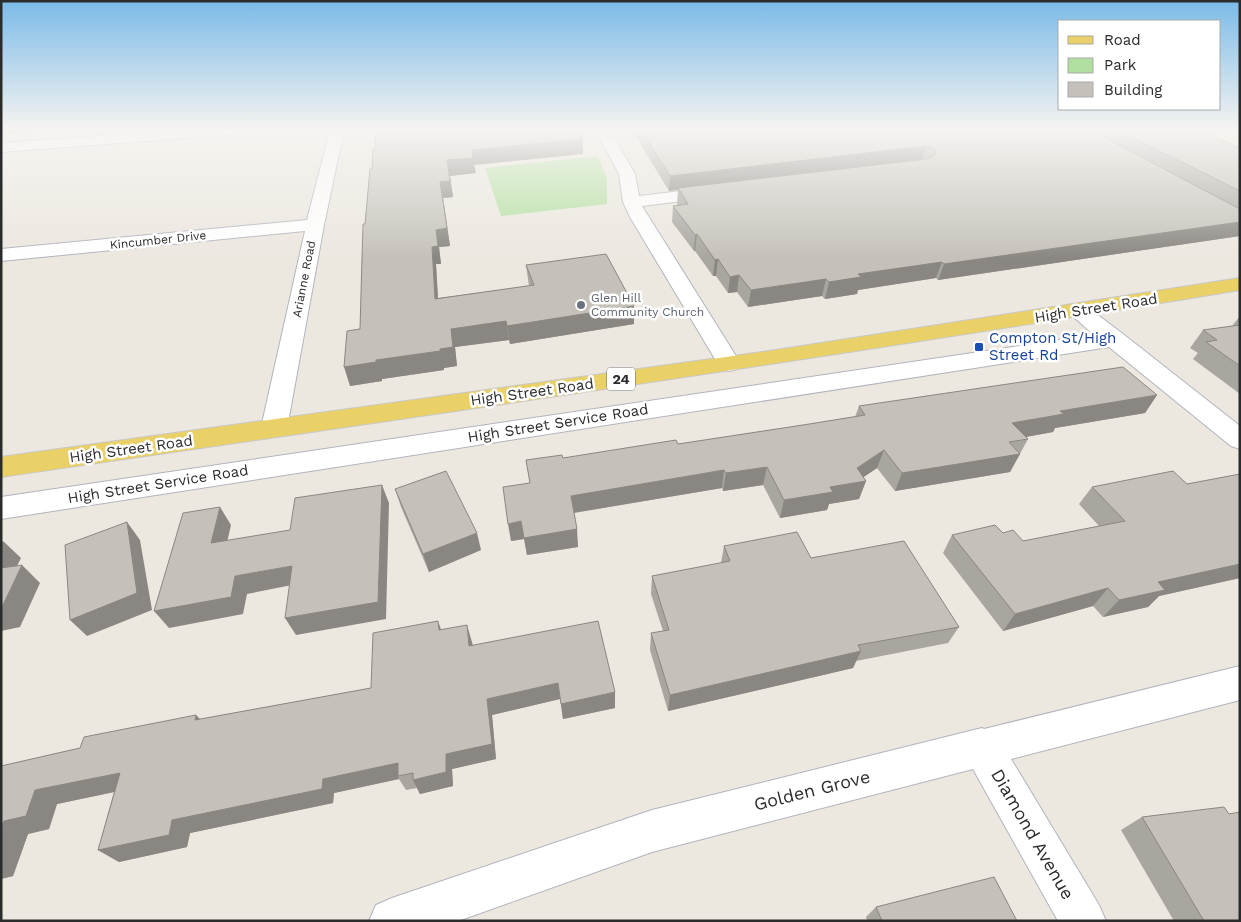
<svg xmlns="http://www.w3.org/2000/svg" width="1241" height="922" viewBox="0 0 1241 922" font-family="'Work Sans',sans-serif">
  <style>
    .education { fill: #ede5cf }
    .green { fill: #b1df9f }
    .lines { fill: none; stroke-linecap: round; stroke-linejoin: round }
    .minor-casing { stroke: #b2b4be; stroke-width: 2 }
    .major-casing { stroke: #c8c8c8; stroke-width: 2 }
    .minor { fill: #fff; fill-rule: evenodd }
    .major { fill: #e9d167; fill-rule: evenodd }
    .wall { fill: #a9a6a0 }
    .shaded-wall { fill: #8a8782 }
    .building { fill: #c5c1ba; stroke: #8a8782 }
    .worship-dot { fill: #6b7280; stroke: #fff; stroke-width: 2 }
    .transit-dot { fill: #1a4fb4; stroke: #fff; stroke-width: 2 }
    .labels { text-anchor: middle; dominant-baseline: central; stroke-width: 5; stroke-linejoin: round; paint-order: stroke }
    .far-street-label { font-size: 12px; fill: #2b2b2b; stroke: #fff }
    .far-worship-label { font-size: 12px; fill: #5b616d; stroke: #fff; text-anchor: start }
    .shield { fill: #fff; stroke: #6b6b6b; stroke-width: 1 }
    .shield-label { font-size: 14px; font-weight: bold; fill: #2b2b2b }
    .street-label { font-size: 15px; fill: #2b2b2b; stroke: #fff }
    .transit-label { font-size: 15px; fill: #164399; stroke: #fff; text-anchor: start }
    .near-street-label { font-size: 18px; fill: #2b2b2b; stroke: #fff }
  </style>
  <rect width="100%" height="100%" fill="#ece7df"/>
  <polygon class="education" points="1180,130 1240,130 1240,157"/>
  <polygon class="green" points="598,156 607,179 607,204 501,216 485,168"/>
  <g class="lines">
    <g class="minor-casing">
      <g id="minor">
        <polygon points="181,130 246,130 244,133 239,134 1,152 1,143"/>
        <polygon points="330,130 344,130 324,225 287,428 283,434 274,437 265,434 261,428 305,231 1,261 1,249 307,220"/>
        <polygon points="596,130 610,130 635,174 639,196 715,187 721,188 723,192 721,196 715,197 642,206 741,364 737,369 729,371 721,369 630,217 623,202 619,174"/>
        <polygon points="1078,305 1086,306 1123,334 1240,426 1240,449 1231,446 1109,347 1,519 1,497 1094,335 1067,311 1070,306"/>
        <polygon points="1240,666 1240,700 1011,759 1099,905 1106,921 1058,921 973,769 652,852 458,921 369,921 376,905 392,898 652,810 982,728 984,729"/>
      </g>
    </g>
    <g class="major-casing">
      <path id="major" d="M 1240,278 L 1240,290 C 828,358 415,417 1,477 L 1,457 L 776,350 Z"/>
    </g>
    <use href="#minor" class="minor"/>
    <use href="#major" class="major"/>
  </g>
  <g class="wall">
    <polygon points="630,130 1180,130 1181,131 1240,148 1240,236 938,280 936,278 858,290 857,294 825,299 822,296 748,307 737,292 728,293 716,276 713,276 695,251 694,251 672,222 673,206 678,205 677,204 678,189 669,191 638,140"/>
    <polygon points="583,154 474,165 476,173 450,176 453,197 443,198 450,246 439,247 441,264 436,264 438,298 529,286 526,265 634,324 510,344 509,340 455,347 457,366 444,368 444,370 382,379 382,381 350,386 360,329 365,224 370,169"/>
    <polygon points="1240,316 1240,394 1193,359 1198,353 1190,348 1203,330 1232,326"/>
    <polygon points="1157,395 1145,413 1055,428 1053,432 1025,437 1028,439 1010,472 895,491 877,468 863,477 866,481 859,499 829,504 827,510 780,518 763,485 723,491 722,488 574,513 578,547 527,555 524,539 511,541 530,483 526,460 563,458 678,444 803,425 855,417 859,406"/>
    <polygon points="1240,474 1240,578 1159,596 1148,607 1103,617 1093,606 1003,631 943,553 952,535 1003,533 1023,541 1099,526 1079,504 1092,487 1187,484"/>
    <polygon points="395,489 481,550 429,572 401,507"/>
    <polygon points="724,546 811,558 959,627 948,643 856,661 853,668 668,711 650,650 651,633 663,631 651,594 652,576 721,563"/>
    <polygon points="441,630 472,642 473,646 615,708 563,719 560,699 492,715 496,759 452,769 453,786 420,794 417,788 406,790 399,779 334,793 333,803 190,833 187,847 119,862 98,850 114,792 57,804 49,829 28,834 13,876 1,879 1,766 80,748 200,719 371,688"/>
    <polygon points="1229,814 1240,921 1174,921 1121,830 1142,817"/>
    <polygon points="876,907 1017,921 867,921 866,917"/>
  </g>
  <g class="shaded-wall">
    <polygon points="1,130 59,130 1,134"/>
    <polygon points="583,139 583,154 474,165 476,173 450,176 453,197 443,198 450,246 439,247 441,264 436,264 439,317 435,299 432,247 436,230 440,182 447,160 472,150"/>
    <polygon points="926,146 922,160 669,191 670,176"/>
    <polygon points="1240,222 1240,236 938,280 944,264"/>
    <polygon points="697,234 695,251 694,251 695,235"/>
    <polygon points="718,259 716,276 713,276 715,260"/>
    <polygon points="942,262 936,278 858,290 857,294 825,299 829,282 858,274"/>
    <polygon points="739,275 737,292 728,293 730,277"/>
    <polygon points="826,279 822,296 748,307 751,290"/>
    <polygon points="634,306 634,324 510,344 507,326"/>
    <polygon points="506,321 509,340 455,347 457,366 444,368 444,370 382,379 382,381 350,386 344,367 376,360 440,349 451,329"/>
    <polygon points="1157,395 1145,413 1055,428 1053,432 1003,441 1012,423 1060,411"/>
    <polygon points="884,450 877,468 855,483 866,481 859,499 829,504 827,510 780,518 784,500 830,487"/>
    <polygon points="1020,454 1010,472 895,491 902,473"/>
    <polygon points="767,467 763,485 723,491 726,473"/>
    <polygon points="724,470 722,488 572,513 571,496"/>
    <polygon points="382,485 389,503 386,619 296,635 285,618"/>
    <polygon points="220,507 231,525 223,560 211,543"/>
    <polygon points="521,521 524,539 511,541 508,524"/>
    <polygon points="127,522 140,540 152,610 87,636 70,620"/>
    <polygon points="577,529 578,547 527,555 524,538"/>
    <polygon points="477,533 481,550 429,572 423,554"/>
    <polygon points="3,541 21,558 6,588 1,584 1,544"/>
    <polygon points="1240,564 1240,578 1159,596 1148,607 1103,617 1119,600 1158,582"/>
    <polygon points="22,565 40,583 20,627 1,631 1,609"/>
    <polygon points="292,566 302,583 247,594 243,614 169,628 154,611 235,576"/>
    <polygon points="1108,588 1093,606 1003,631 1015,614"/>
    <polygon points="438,621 444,638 439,630"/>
    <polygon points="467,625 472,642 474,663 469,646"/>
    <polygon points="861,651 853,668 668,711 670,695"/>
    <polygon points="558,683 560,699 492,715 496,759 452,769 453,786 420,794 413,780 487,699"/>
    <polygon points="615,692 615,708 563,719 561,704"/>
    <polygon points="196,715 211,730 195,720"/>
    <polygon points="398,763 398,776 399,779 334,793 333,803 190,833 187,847 119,862 98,850 172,820 323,779"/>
    <polygon points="120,773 138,787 57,804 49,829 28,834 13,876 1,879 1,827 4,821 35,790"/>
  </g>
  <g class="building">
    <polygon points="376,130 577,130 583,139 472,150 473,158 447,160 450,181 440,182 447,228 436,230 438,246 432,247 435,299 534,285 526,265 606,254 634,306 507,326 506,321 451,329 453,347 440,349 440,351 376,360 376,362 344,367 347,331 360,329 363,224 365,224 370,169 372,169 373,149 375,149"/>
    <polygon points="641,130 1090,130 1240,209 1240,222 944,264 942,262 858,274 861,277 829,282 826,279 751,290 739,275 730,277 718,259 715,260 697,234 695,235 673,206 688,204 678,188 927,159 934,156 936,151 933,148 926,146 670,176"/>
    <polygon points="1117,130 1180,130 1181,131 1199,130 1240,148 1240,191"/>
    <polygon points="1240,325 1240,366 1206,342 1217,340 1203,330"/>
    <polygon points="1123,367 1157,395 1060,411 1064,414 1012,423 1028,439 1009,442 1020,454 902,473 884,450 857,468 866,481 830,487 833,492 784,500 767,467 726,473 724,470 571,496 577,529 524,538 521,521 508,524 503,487 530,483 526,460 562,455 563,458 676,440 678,444 803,425 865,415 859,406"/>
    <polygon points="446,471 477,533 423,554 395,489"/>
    <polygon points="1173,471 1187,484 1240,474 1240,564 1158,582 1165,590 1119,600 1108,588 1015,614 952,535 995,525 1003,533 1013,530 1023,541 1125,521 1092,487"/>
    <polygon points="382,485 378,602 285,618 292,566 235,576 231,597 154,611 183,513 220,507 211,543 290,530 295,498"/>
    <polygon points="127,522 137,593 70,620 65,545"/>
    <polygon points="797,532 811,558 904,541 959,627 858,645 861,651 670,695 651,633 669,630 652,576 730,561 724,546"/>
    <polygon points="22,565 1,609 1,568"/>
    <polygon points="438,621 439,630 467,625 469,646 598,621 615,692 561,704 558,683 487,699 492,744 446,754 446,772 413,780 413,773 398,776 398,763 323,779 322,789 172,820 169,835 98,850 120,773 35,790 26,816 4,821 1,827 1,766 80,748 84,737 196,715 195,720 371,688 373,633"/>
    <polygon points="1224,807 1229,814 1240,812 1240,921 1204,921 1142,817"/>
    <polygon points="994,877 1017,921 882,921 876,907"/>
  </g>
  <linearGradient id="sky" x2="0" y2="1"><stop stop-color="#7bbae8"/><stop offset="0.5" stop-color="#f6f4f1"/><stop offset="1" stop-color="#f6f4f1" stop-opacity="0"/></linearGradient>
  <rect width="1241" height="259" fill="url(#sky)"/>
  <circle class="worship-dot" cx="581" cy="305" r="5"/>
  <rect class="transit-dot" x="974" y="342" width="10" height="10" rx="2.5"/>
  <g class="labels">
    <g class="far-street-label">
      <text transform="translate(158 240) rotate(-6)">Kincumber Drive</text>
      <text transform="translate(304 279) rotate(-79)">Arianne Road</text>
    </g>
    <g class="far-worship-label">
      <text x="591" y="298">Glen Hill<tspan x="591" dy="14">Community Church</tspan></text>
    </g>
    <rect class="shield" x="607" y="367.5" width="28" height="23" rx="4"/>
    <g class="shield-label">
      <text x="621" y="379">24</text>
    </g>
    <g class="street-label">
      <text transform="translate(1096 308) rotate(-9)">High Street Road</text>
      <text transform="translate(532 392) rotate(-8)">High Street Road</text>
      <text transform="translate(558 423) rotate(-9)">High Street Service Road</text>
      <text transform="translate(131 449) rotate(-8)">High Street Road</text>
      <text transform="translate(158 484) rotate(-9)">High Street Service Road</text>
    </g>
    <g class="transit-label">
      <text x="989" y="338">Compton St/High<tspan x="989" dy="17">Street Rd</tspan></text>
    </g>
    <g class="near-street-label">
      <text transform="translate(812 790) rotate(-14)">Golden Grove</text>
      <text transform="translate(1033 834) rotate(60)">Diamond Avenue</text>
    </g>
  </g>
  <rect width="1241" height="922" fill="none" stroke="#2b2b2b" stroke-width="5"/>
  <rect x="1058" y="20" width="162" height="90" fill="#ffffff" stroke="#aaaaaa"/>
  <rect x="1068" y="36" width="25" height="8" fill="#e9d167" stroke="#aaaaaa"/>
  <text x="1104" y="45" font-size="15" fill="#2b2b2b">Road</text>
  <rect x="1068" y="58" width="25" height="15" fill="#b1df9f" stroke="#aaaaaa"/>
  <text x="1104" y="70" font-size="15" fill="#2b2b2b">Park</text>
  <rect x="1068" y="82" width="25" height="15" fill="#c5c1ba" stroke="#aaaaaa"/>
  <text x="1104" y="95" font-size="15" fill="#2b2b2b">Building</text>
</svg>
